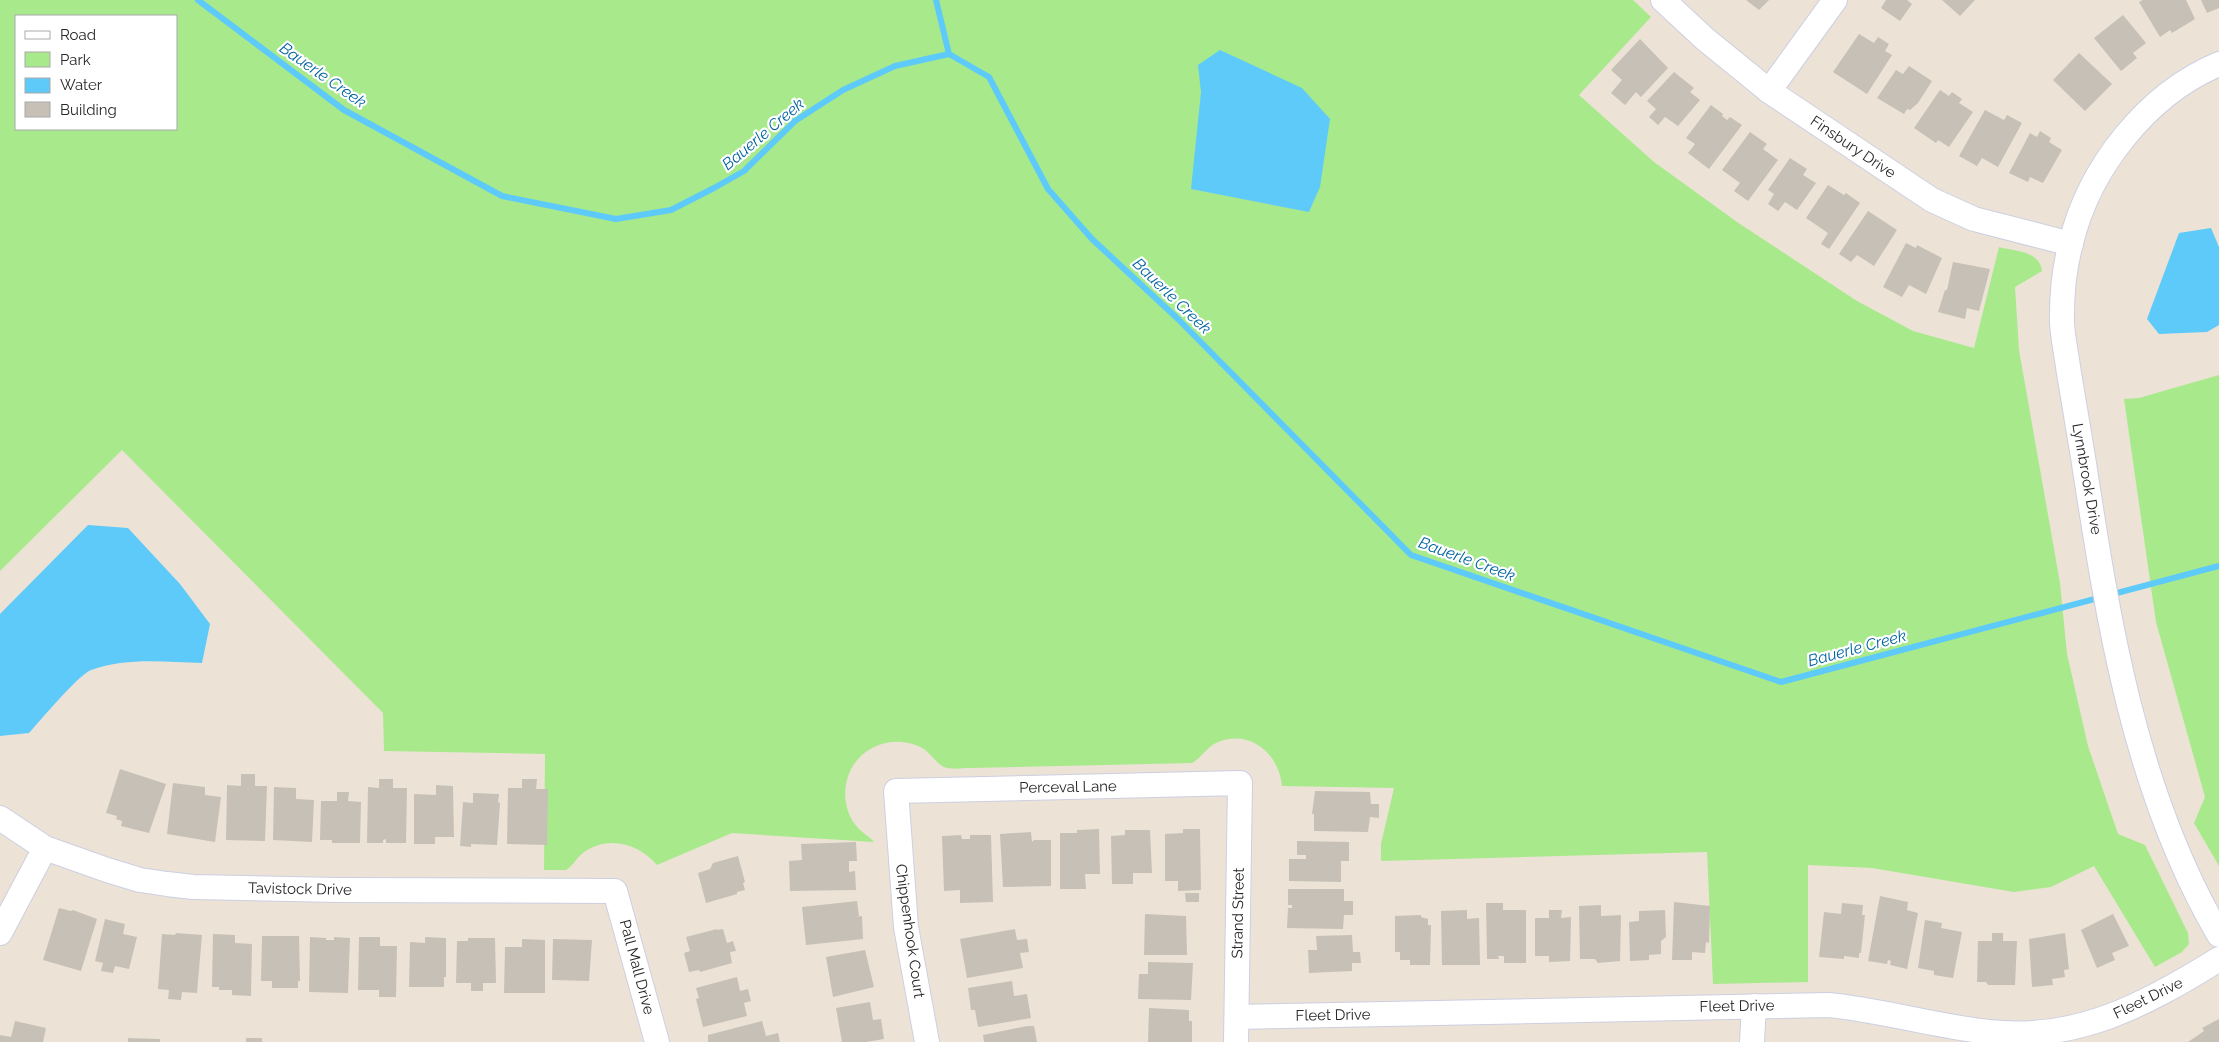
<svg xmlns="http://www.w3.org/2000/svg" width="2219" height="1042" viewBox="0 0 2219 1042" font-family="Raleway,sans-serif">
  <style>
    .green { fill: #a8e98c; fill-rule: evenodd }
    .water { fill: #5dcafa }
    .lines { fill: none; stroke-linecap: round; stroke-linejoin: round }
    .stream { stroke: #5dcafa; stroke-width: 6 }
    .building { fill: #c6c0b7 }
    .minor-casing { stroke: #cccfe2; stroke-width: 26 }
    .minor { stroke: #fff; stroke-width: 24 }
    .labels { text-anchor: middle; dominant-baseline: central; stroke-width: 4.5; stroke-linejoin: round; paint-order: stroke }
    .street-label { font-size: 15px; fill: #272727; stroke: #fff }
    .water-label { font-size: 16px; font-style: italic; fill: #0064a2; stroke: #fff }
  </style>
  <rect width="100%" height="100%" fill="#ece3d6"/>
  <g class="green">
    <path d="M 0,0 L 1633,0 L 1651,17 L 1579,95 L 1654,162 L 1737,222 L 1857,301 L 1913,331 L 1974,348 L 1999,247 C 2015,251 2040,251 2042,271 L 2015,287 L 2019,350 L 2060,583 L 2067,654 L 2088,746 L 2118,834 L 2145,845 L 2188,933 L 2189,944 L 2182,952 L 2155,967 L 2094,866 L 2051,887 L 2014,892 L 1872,868 L 1808,865 L 1808,982 L 1713,984 L 1707,852 L 1381,861 L 1381,844 L 1394,788 L 1282,786 C 1279,753 1249,728 1216,743 C 1206,748 1201,758 1192,763 L 970,768 C 962,768 951,770 944,767 C 936,763 931,754 924,749 C 898,734 865,743 851,769 C 841,789 844,814 859,829 C 864,834 870,837 874,842 L 732,833 L 657,865 C 638,843 607,835 583,853 C 576,858 573,866 566,870 L 544,870 L 545,754 L 384,751 L 383,713 L 122,450 L 0,571 ZM 16,16 L 176,16 L 176,129 L 16,129 Z"/>
    <polygon points="2219,375 2219,866 2194,823 2205,797 2156,622 2124,399 2139,398"/>
  </g>
  <g class="water">
    <polygon points="1220,50 1302,88 1330,119 1320,187 1309,212 1191,189 1201,92 1198,65"/>
    <polygon points="2211,228 2219,247 2219,325 2207,332 2159,334 2147,319 2179,233"/>
    <path d="M 88,525 L 128,528 L 180,584 L 210,624 L 202,663 C 166,662 126,657 91,670 C 77,676 41,720 29,733 L 0,736 L 0,614 Z"/>
  </g>
  <g class="lines">
    <g class="stream">
      <polyline points="198,0 344,110 502,196 616,219 671,210 714,188 744,171 795,121 843,90 895,66 949,54 989,77 1048,189 1092,239 1178,319 1411,555 1781,682 2219,566"/>
      <polyline points="936,0 949,54"/>
    </g>
  </g>
  <g class="building">
    <polygon points="1746,0 1769,0 1759,10"/>
    <polygon points="1886,0 1907,0 1912,4 1900,21 1881,8"/>
    <polygon points="1942,0 1975,0 1960,16"/>
    <polygon points="2143,0 2186,0 2195,19 2172,33 2170,30 2160,37 2139,2"/>
    <polygon points="2201,0 2219,0 2219,8 2207,13"/>
    <polygon points="2123,15 2146,43 2133,53 2137,58 2121,71 2094,38"/>
    <polygon points="1859,34 1874,43 1878,37 1889,44 1885,51 1892,55 1867,94 1833,72"/>
    <polygon points="1640,39 1668,68 1641,97 1636,92 1625,105 1611,93 1622,80 1611,70"/>
    <polygon points="2079,53 2112,84 2085,111 2053,80"/>
    <polygon points="1909,66 1932,81 1918,103 1910,110 1907,109 1904,114 1877,98 1896,70 1903,74"/>
    <polygon points="1674,72 1694,88 1690,92 1700,100 1678,126 1665,117 1658,125 1649,117 1656,109 1647,101"/>
    <polygon points="1940,90 1949,96 1952,92 1962,99 1959,103 1973,112 1949,147 1938,140 1936,143 1914,128"/>
    <polygon points="1711,105 1723,114 1722,116 1727,120 1730,117 1742,125 1709,169 1688,153 1695,144 1686,138"/>
    <polygon points="1985,110 2004,120 2007,115 2022,123 1998,167 1982,158 1977,166 1959,156"/>
    <polygon points="2040,131 2051,138 2049,142 2062,150 2043,183 2030,177 2028,182 2009,173 2030,133 2037,137"/>
    <polygon points="1750,132 1767,144 1763,149 1778,160 1748,201 1734,191 1740,183 1722,170"/>
    <polygon points="1790,158 1807,169 1803,175 1816,183 1797,210 1785,202 1778,211 1768,204 1774,194 1768,190"/>
    <polygon points="1828,185 1844,195 1846,193 1860,203 1829,249 1821,244 1828,233 1806,218"/>
    <polygon points="1868,211 1897,230 1874,266 1857,255 1851,262 1839,254"/>
    <polygon points="1906,243 1916,248 1917,245 1942,258 1926,294 1909,285 1902,297 1883,287"/>
    <polygon points="1953,262 1990,269 1979,311 1967,308 1965,319 1938,312 1945,290 1947,290"/>
    <polygon points="120,769 166,784 149,833 121,826 122,821 116,819 117,816 106,813"/>
    <polygon points="241,774 255,774 255,786 267,786 265,841 226,840 227,785 241,786"/>
    <polygon points="379,779 393,779 393,788 407,788 406,843 386,843 386,839 383,840 383,843 367,843 368,787 379,788"/>
    <polygon points="522,779 537,779 536,789 548,789 547,845 507,844 508,788 522,788"/>
    <polygon points="173,783 205,787 205,795 221,797 215,842 167,834"/>
    <polygon points="436,785 453,786 454,837 435,837 435,844 414,844 414,794 436,795"/>
    <polygon points="274,787 296,788 296,799 314,800 312,842 273,840"/>
    <polygon points="1315,791 1370,792 1371,804 1379,804 1379,818 1370,817 1368,832 1314,831 1314,814 1312,814"/>
    <polygon points="337,792 349,792 348,801 361,802 360,843 332,843 332,840 320,840 321,801 337,801"/>
    <polygon points="473,793 499,794 498,802 500,803 497,845 471,844 471,847 460,846 463,802 473,803"/>
    <polygon points="1099,829 1100,874 1085,874 1086,889 1060,889 1060,833 1077,833 1077,830"/>
    <polygon points="1183,829 1200,829 1201,890 1178,891 1178,881 1165,881 1165,834 1183,833"/>
    <polygon points="1125,830 1150,830 1152,873 1133,873 1133,884 1112,884 1111,836 1125,835"/>
    <polygon points="1031,832 1032,842 1034,840 1051,840 1051,886 1003,887 1000,834"/>
    <polygon points="961,835 962,839 970,839 970,835 991,835 993,902 960,903 960,890 944,891 942,836"/>
    <polygon points="1297,841 1349,842 1349,861 1341,861 1341,882 1289,881 1289,859 1306,859 1306,855 1297,855"/>
    <polygon points="856,842 857,861 849,861 849,872 855,871 856,890 790,891 789,861 802,860 801,844"/>
    <polygon points="738,856 745,882 743,883 745,890 737,892 737,894 706,903 698,873 710,869 713,863"/>
    <polygon points="1288,889 1344,889 1344,901 1353,901 1353,915 1344,915 1343,929 1287,928 1288,908 1292,908 1292,905 1288,905"/>
    <polygon points="1185,893 1199,893 1199,902 1186,902"/>
    <polygon points="1880,896 1908,902 1907,910 1918,913 1907,969 1890,965 1891,961 1888,960 1887,964 1868,961"/>
    <polygon points="857,901 859,916 855,917 862,916 863,939 806,945 802,907"/>
    <polygon points="1674,902 1710,906 1709,943 1706,942 1705,953 1692,952 1692,960 1672,960"/>
    <polygon points="1486,903 1503,903 1503,910 1526,910 1526,963 1504,963 1504,956 1498,956 1499,959 1487,959"/>
    <polygon points="1842,903 1863,905 1862,915 1865,915 1861,953 1859,953 1859,958 1844,956 1844,959 1819,957 1824,912 1841,914"/>
    <polygon points="1601,905 1601,916 1621,915 1620,961 1598,963 1595,959 1580,959 1579,906"/>
    <polygon points="59,908 71,911 73,910 97,919 81,971 43,960"/>
    <polygon points="1467,910 1467,919 1479,918 1480,965 1442,965 1441,911"/>
    <polygon points="1549,910 1562,910 1561,918 1571,917 1570,961 1549,962 1549,956 1535,956 1535,918 1549,918"/>
    <polygon points="1665,910 1666,937 1661,941 1661,954 1649,955 1649,960 1630,961 1629,922 1639,921 1639,911"/>
    <polygon points="1145,914 1186,916 1187,955 1144,955"/>
    <polygon points="2113,914 2129,946 2112,953 2115,960 2097,968 2081,930"/>
    <polygon points="1421,915 1421,917 1428,919 1428,925 1431,925 1430,965 1410,965 1410,960 1400,960 1400,952 1395,952 1395,916"/>
    <polygon points="105,919 125,924 123,934 137,937 129,969 115,966 113,973 101,971 103,963 95,961"/>
    <polygon points="1925,920 1942,923 1941,928 1962,932 1953,978 1934,975 1934,971 1918,968"/>
    <polygon points="717,929 717,930 723,929 727,943 733,941 736,951 730,952 732,963 700,972 699,970 689,972 684,953 690,951 686,937"/>
    <polygon points="1015,929 1017,940 1027,939 1029,952 1020,953 1023,968 967,978 960,939"/>
    <polygon points="176,933 202,935 197,993 182,992 181,1000 168,999 169,990 158,989 162,934 175,935"/>
    <polygon points="1992,933 2003,933 2003,941 2017,941 2015,985 1988,985 1986,982 1977,982 1978,941 1992,941"/>
    <polygon points="2065,933 2069,969 2064,970 2065,977 2052,979 2053,985 2032,987 2029,939"/>
    <polygon points="213,934 235,935 235,943 252,944 251,996 232,995 232,990 219,990 219,987 212,987"/>
    <polygon points="1352,935 1353,952 1360,952 1361,963 1352,963 1352,971 1309,973 1308,950 1317,950 1316,936"/>
    <polygon points="262,936 299,936 300,981 298,981 298,988 272,988 272,981 261,981"/>
    <polygon points="310,937 326,938 326,940 334,940 334,937 350,938 348,993 309,992"/>
    <polygon points="359,937 380,937 380,946 397,946 396,997 379,997 379,990 358,990"/>
    <polygon points="425,937 446,938 446,977 444,977 444,987 409,987 410,942 425,943"/>
    <polygon points="468,938 495,938 496,983 483,983 483,991 471,991 471,983 456,983 457,941 468,941"/>
    <polygon points="522,939 545,940 545,993 504,993 505,947 522,947"/>
    <polygon points="553,939 592,940 589,981 552,980"/>
    <polygon points="865,950 874,987 833,997 826,957"/>
    <polygon points="1148,962 1193,963 1191,1000 1138,999 1139,974 1148,974"/>
    <polygon points="737,977 740,991 748,989 751,1001 744,1003 747,1016 703,1027 696,999 699,998 696,988"/>
    <polygon points="1012,981 1014,996 1027,994 1031,1018 978,1027 975,1010 971,1010 968,988"/>
    <polygon points="870,1002 873,1020 881,1019 884,1039 866,1042 842,1042 836,1008"/>
    <polygon points="1149,1008 1189,1010 1189,1021 1192,1021 1192,1042 1148,1042"/>
    <polygon points="2219,1019 2219,1042 2188,1042 2204,1031 2202,1028"/>
    <polygon points="15,1021 46,1028 43,1042 0,1042 0,1035 11,1037"/>
    <polygon points="762,1021 766,1036 778,1033 780,1042 708,1042 708,1035"/>
    <polygon points="1027,1026 1034,1026 1037,1042 984,1042 983,1035"/>
    <polygon points="128,1038 160,1039 160,1042 128,1042"/>
    <rect x="246" y="1038" width="16" height="4"/>
  </g>
  <g class="lines">
    <g class="minor-casing">
      <g id="minor">
        <polyline points="1663,0 1705,39 1769,91 1932,200 1974,219 2071,244"/>
        <path d="M 2219,64 C 2147,94 2089,168 2071,243 C 2065,265 2062,292 2062,315 C 2061,332 2066,350 2068,367 C 2073,397 2078,427 2083,457 C 2108,620 2134,790 2219,935"/>
        <polyline points="1769,91 1835,0"/>
        <polyline points="0,818 45,848 107,870 140,880 167,884 193,887 337,890 615,891 657,1042"/>
        <polyline points="0,933 45,848"/>
        <path d="M 1237,1017 L 1828,1005 C 1882,1010 1934,1026 1989,1032 C 2077,1042 2147,1004 2219,959"/>
        <polyline points="927,1042 906,927 896,791 1240,783 1236,1042"/>
        <polyline points="1752,1042 1754,1006"/>
      </g>
    </g>
    <use href="#minor" class="minor"/>
  </g>
  <g class="labels">
    <g class="street-label">
      <text transform="translate(1853 147) rotate(34)">Finsbury Drive</text>
      <text transform="translate(2087 479) rotate(80)">Lynnbrook Drive</text>
      <text transform="translate(1068 787) rotate(-1)">Perceval Lane</text>
      <text transform="translate(300 889) rotate(1)">Tavistock Drive</text>
      <text transform="translate(1238 913) rotate(-89)">Strand Street</text>
      <text transform="translate(910 931) rotate(82)">Chippenhook Court</text>
      <text transform="translate(637 967) rotate(75)">Pall Mall Drive</text>
      <text transform="translate(2148 998) rotate(-26)">Fleet Drive</text>
      <text transform="translate(1737 1006) rotate(-1)">Fleet Drive</text>
      <text transform="translate(1333 1015) rotate(-1)">Fleet Drive</text>
    </g>
    <g class="water-label">
      <text transform="translate(323 75) rotate(35)">Bauerle Creek</text>
      <text transform="translate(763 134) rotate(-40)">Bauerle Creek</text>
      <text transform="translate(1172 296) rotate(44)">Bauerle Creek</text>
      <text transform="translate(1467 559) rotate(20)">Bauerle Creek</text>
      <text transform="translate(1857 648) rotate(-15)">Bauerle Creek</text>
    </g>
  </g>
  <rect x="15" y="15" width="162" height="115" fill="#ffffff" stroke="#a9a9a9"/>
  <rect x="25" y="31" width="25" height="8" fill="#ffffff" stroke="#a9a9a9"/>
  <text x="60" y="40" font-size="15" fill="#272727">Road</text>
  <rect x="25" y="52" width="25" height="15" fill="#a8e98c" stroke="#a9a9a9"/>
  <text x="60" y="65" font-size="15" fill="#272727">Park</text>
  <rect x="25" y="78" width="25" height="15" fill="#5dcafa" stroke="#a9a9a9"/>
  <text x="60" y="90" font-size="15" fill="#272727">Water</text>
  <rect x="25" y="102" width="25" height="15" fill="#c6c0b7" stroke="#a9a9a9"/>
  <text x="60" y="115" font-size="15" fill="#272727">Building</text>
</svg>
